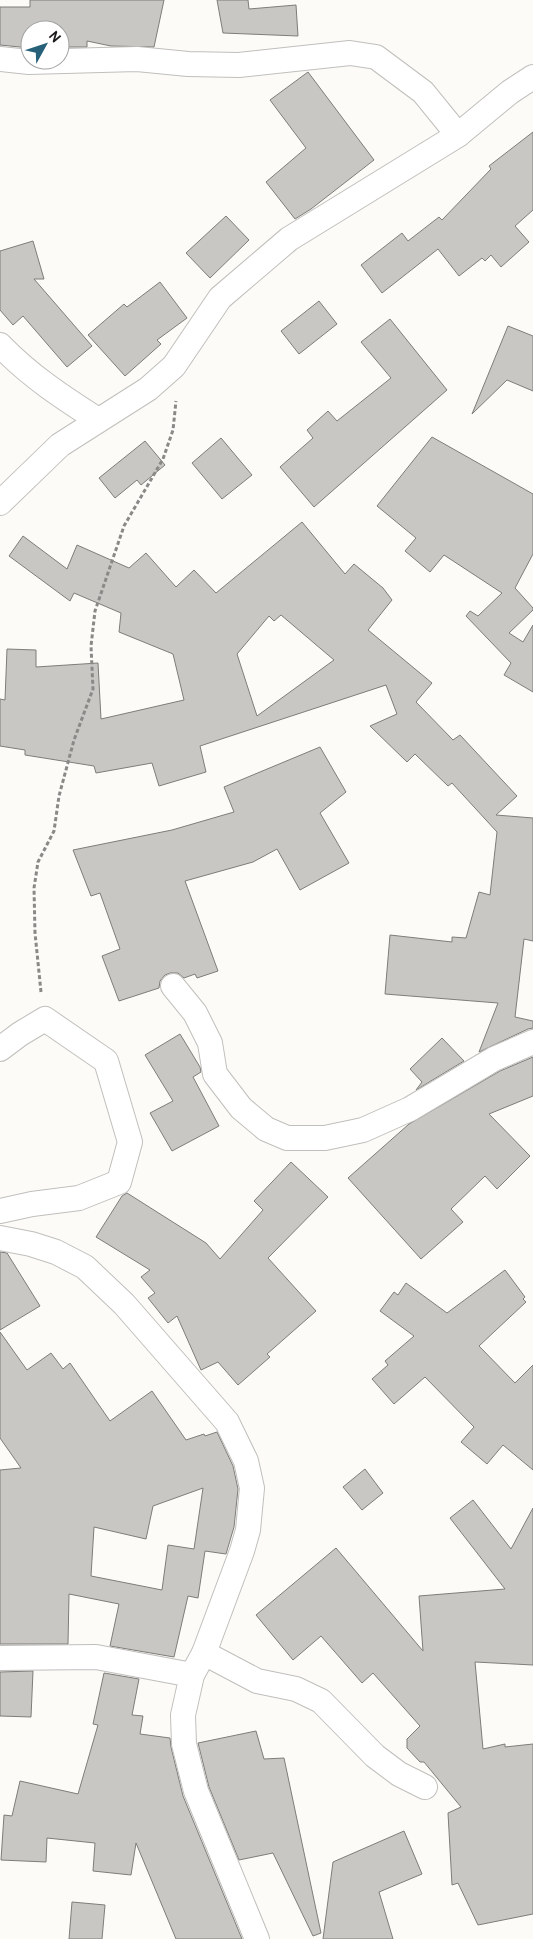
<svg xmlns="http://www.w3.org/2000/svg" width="533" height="1939" viewBox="0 0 533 1939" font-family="Overpass,sans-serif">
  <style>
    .building { fill: #c8c7c4; stroke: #7e7d7a; fill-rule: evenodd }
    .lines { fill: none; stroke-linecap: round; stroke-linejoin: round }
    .street-casing { stroke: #c0bfbc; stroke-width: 26 }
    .path { stroke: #8b8987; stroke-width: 3; stroke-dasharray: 4 2.5; stroke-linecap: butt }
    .street { stroke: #fff; stroke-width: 24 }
  </style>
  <rect width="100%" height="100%" fill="#fdfbf8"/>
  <g class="building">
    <polygon points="30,0 164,0 154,47 111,46 87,41 87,47 60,47 60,30 30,30 30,48 0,45 0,7 30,7"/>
    <polygon points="217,0 248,0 249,9 296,5 298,36 223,33"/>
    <polygon points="308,72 374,160 311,209 295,219 266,182 306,148 270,100"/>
    <polygon points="533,132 533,210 515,226 529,242 501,267 491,255 485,261 482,258 459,276 438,249 382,293 361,265 402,233 408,241 439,217 442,220 491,169 489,166"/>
    <polygon points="226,216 249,240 210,278 186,253"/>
    <polygon points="33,241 44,279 34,279 92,346 67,367 23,316 13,325 0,310 0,251"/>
    <polygon points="160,282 187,318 157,340 161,344 125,376 88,335 124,304 127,307"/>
    <polygon points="319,301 337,324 299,354 281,331"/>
    <polygon points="390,319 447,390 314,507 280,467 313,438 307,430 328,411 337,421 391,378 361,342"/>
    <polygon points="508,326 533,336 533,391 507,380 472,414"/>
    <polygon points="432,437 533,494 533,554 515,588 533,608 533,610 509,633 523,642 533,625 533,692 504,675 511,663 466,616 470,611 478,616 502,593 444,555 430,572 405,551 416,538 377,506"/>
    <polygon points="221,438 252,475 222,499 192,463"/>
    <polygon points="145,441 165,465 141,485 137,480 115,498 99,478"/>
    <path d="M 302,522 L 345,574 L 354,564 L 383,588 L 392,600 L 368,630 L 432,683 L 416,702 L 453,740 L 460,735 L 517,796 L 496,815 L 533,818 L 533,941 L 524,939 L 515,1017 L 533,1021 L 533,1028 L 528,1029 L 479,1052 L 498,1003 L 385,994 L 390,935 L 452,942 L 452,937 L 466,938 L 479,892 L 490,895 L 497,832 L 452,783 L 448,786 L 415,754 L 407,762 L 370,726 L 397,714 L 386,685 L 200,746 L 206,772 L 159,786 L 152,763 L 96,773 L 94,766 L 25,755 L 25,750 L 0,746 L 0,699 L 5,700 L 7,649 L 36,650 L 36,667 L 98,663 L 101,719 L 184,700 L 173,654 L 119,632 L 121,613 L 74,593 L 70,601 L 9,556 L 23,536 L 67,569 L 77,545 L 129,568 L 146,553 L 176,587 L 194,570 L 216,593 ZM 281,615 L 334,660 L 257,716 L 237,654 L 269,616 L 274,621 Z"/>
    <polygon points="320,747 346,792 320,813 349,863 300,890 277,849 253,862 185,881 218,971 197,978 195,974 184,978 178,973 170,973 165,975 160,981 159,988 119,1001 102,956 120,949 100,893 91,896 73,850 172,830 234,812 224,787"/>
    <polygon points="180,1034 200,1067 201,1072 193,1077 219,1126 172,1151 150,1113 173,1101 145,1055"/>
    <polygon points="442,1038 464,1061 416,1090 422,1082 410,1069"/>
    <polygon points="533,1057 533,1096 489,1114 530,1156 497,1189 485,1176 451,1209 463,1222 421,1259 348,1178 409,1124 500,1071"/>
    <polygon points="291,1162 328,1197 268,1258 316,1311 267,1354 270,1357 238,1385 218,1362 201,1370 177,1316 168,1323 148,1298 155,1293 141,1277 150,1270 96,1237 122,1196 127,1193 206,1243 220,1259 263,1210 254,1201"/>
    <polygon points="0,1252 7,1253 40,1306 0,1330"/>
    <polygon points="505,1270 525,1297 523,1299 526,1302 479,1346 515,1383 533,1365 533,1470 503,1445 487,1464 461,1442 474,1427 425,1377 394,1404 372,1379 388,1365 385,1361 414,1336 380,1311 394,1292 398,1295 406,1283 447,1313"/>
    <path d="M 0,1332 L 27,1370 L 51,1353 L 63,1369 L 70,1363 L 110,1421 L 152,1391 L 186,1440 L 204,1434 L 205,1436 L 217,1432 L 233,1466 L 238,1489 L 234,1527 L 226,1554 L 205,1551 L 198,1598 L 188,1596 L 174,1657 L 110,1646 L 119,1604 L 69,1594 L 68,1644 L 0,1644 L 0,1470 L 21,1468 L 0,1438 ZM 203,1488 L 194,1549 L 168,1545 L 162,1590 L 91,1576 L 94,1527 L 146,1539 L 153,1506 Z"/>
    <polygon points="365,1469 383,1493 362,1510 343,1487"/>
    <polygon points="473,1500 511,1549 533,1508 533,1665 475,1662 483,1749 505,1744 505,1747 533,1744 533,1914 478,1925 458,1883 452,1885 448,1813 461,1807 424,1762 420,1762 407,1748 407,1739 420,1726 373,1673 362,1683 321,1636 293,1660 256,1615 336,1548 423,1651 419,1596 505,1589 450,1518"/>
    <polygon points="33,1671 31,1717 0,1716 0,1672"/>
    <polygon points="104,1673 139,1679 132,1715 143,1716 140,1734 170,1738 171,1747 183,1796 242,1939 176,1939 136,1843 131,1875 93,1871 95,1843 47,1838 46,1862 1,1860 4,1815 12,1816 20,1781 78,1794 98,1725 93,1724"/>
    <polygon points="256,1731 264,1759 284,1758 321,1933 313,1936 273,1853 239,1860 209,1787 198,1743"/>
    <polygon points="404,1831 422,1874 379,1892 393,1939 323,1939 333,1862"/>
    <polygon points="72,1902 105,1905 102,1939 69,1939"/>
  </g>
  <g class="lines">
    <g class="street-casing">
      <g id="street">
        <polyline points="0,59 29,62 137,59 188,64 239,65 350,53 376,57 423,92 458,135"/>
        <path d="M 0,345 C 30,376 62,397 98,420"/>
        <polyline points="0,503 60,445 148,389 174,366 220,298 289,239 458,135 510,92 533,77"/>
        <polyline points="173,986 195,1013 210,1043 215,1074 241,1108 266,1129 287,1138 325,1138 363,1130 410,1109 494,1059 533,1042"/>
        <polyline points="0,1049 20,1034 45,1019 106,1061 130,1142 119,1182 79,1198 32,1204 0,1211"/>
        <polyline points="0,1238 31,1244 56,1252 85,1267 124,1304 227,1422 246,1461 252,1488 248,1530 242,1551 204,1653 192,1675 183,1715 184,1744 196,1791 257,1939"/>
        <polyline points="204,1653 257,1681 296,1689 321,1701 375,1756 399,1774 425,1787"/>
        <polyline points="0,1658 96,1657 192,1675"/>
      </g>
    </g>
    <polyline class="path" points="41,992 35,933 34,888 38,862 54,831 59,796 74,740 93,689 91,646 95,611 124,526 163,459 173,430 176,401"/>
    <use href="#street" class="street"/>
  </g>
  <g transform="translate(45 45) rotate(50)"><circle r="24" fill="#ffffff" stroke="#a4a4a3"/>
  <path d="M0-4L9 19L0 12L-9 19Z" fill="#266179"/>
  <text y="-8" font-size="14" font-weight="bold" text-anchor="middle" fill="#1c1b1a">N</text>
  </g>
</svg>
